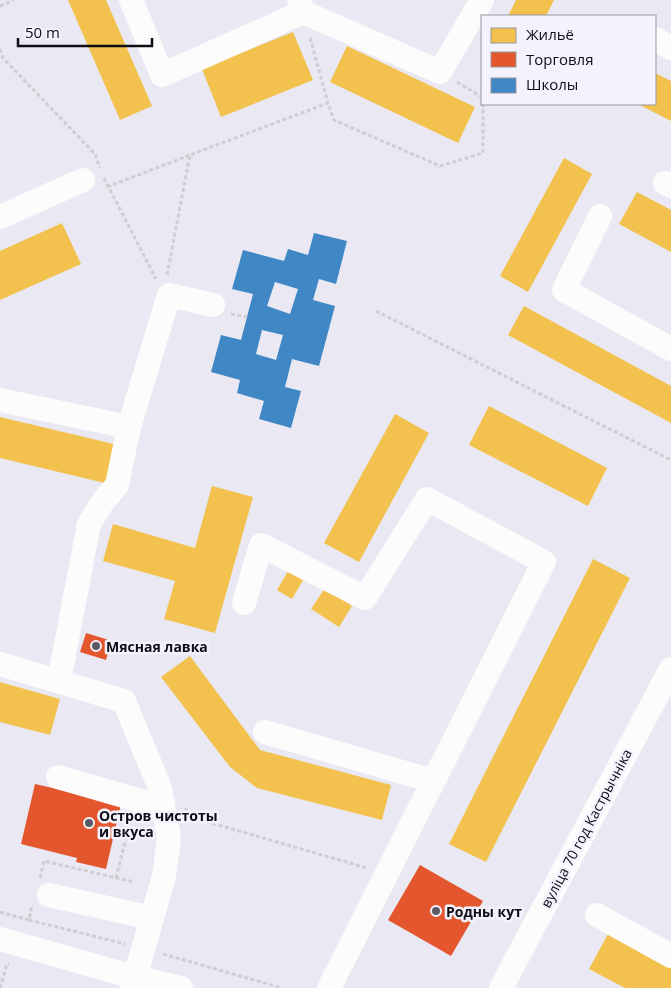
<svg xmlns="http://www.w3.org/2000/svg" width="671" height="988" viewBox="0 0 671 988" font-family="'Open Sans',sans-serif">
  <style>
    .homes { fill: #f2c14e }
    .shops { fill: #e4572e }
    .schools { fill: #3f88c5; fill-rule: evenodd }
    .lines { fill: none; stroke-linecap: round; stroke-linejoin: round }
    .path { stroke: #cfced1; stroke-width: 3; stroke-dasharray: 4 2.5; stroke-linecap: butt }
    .minor { stroke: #fcfcfd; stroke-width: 24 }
    .poi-dot { fill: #5c5a62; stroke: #f4f2fd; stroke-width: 2 }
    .labels { text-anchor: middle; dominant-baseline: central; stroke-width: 5; stroke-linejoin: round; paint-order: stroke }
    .poi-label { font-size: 14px; font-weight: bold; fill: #0f0e14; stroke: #f4f2fd; text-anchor: start }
    .street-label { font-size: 14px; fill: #0f0e14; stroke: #f4f2fd }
  </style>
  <rect width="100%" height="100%" fill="#eae8f2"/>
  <g class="homes">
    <polygon points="68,0 106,0 152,106 120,120"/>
    <polygon points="516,0 554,0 546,16 508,16"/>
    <polygon points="293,32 313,80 221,117 202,69"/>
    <polygon points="347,46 475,107 458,143 330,82"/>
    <polygon points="655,73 671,81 671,121 638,104 655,104"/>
    <polygon points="564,158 592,174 528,292 500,276"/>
    <polygon points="637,192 671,210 671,252 619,224"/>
    <polygon points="62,223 81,264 0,300 0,251"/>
    <polygon points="524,306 671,386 671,423 508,335"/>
    <polygon points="489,406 607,468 588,506 469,445"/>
    <polygon points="395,414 429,433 359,562 324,543"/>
    <polygon points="0,417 118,445 109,484 0,458"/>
    <polygon points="212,486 253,497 215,633 164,619 175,581 103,561 113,524 195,548"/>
    <polygon points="593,559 630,578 486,862 449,844"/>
    <polygon points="291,566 306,575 292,599 277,590"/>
    <polygon points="325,588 352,606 339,627 311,609"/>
    <polygon points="190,656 260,750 391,785 382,820 257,788 230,767 161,677"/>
    <polygon points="0,682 60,699 50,735 0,722"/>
    <polygon points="608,934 671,968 671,988 625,988 589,969"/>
  </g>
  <g class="shops">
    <polygon points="86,633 112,641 106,660 80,652"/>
    <polygon points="35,784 121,804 106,869 76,862 77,858 21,844"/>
    <polygon points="420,865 483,901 451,956 388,920"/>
  </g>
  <path class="schools" d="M 314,233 L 347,241 L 336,284 L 319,279 L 313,300 L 335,306 L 319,366 L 292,359 L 285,387 L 301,391 L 291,428 L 259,419 L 264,401 L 237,393 L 240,380 L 211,372 L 221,335 L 241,340 L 253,294 L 232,289 L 243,250 L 284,261 L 288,249 L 308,255 ZM 275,282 L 298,289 L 290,314 L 267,306 ZM 262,330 L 283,335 L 276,360 L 256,354 Z"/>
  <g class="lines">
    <g class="path">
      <polyline points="0,6 14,0"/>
      <polyline points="310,38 328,103"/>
      <polyline points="0,49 3,58 95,154 100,168"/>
      <polyline points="457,82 482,97"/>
      <polyline points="104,178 156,279"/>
      <polyline points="107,187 190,155"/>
      <polyline points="167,275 190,155 328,103 334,120 440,166 483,153 483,104"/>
      <polyline points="376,311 671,460"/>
      <polyline points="231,314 247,317"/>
      <polyline points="185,808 194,818 367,868"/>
      <polyline points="40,878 44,861 134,882"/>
      <polyline points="116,878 131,818"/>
      <polyline points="0,912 29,920 32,905"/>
      <polyline points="29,920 125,944"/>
      <polyline points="163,954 282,988"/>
      <polyline points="0,988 7,964 9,964"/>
    </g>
    <g class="minor">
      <polyline points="131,0 162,75 303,12 299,0"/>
      <polyline points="303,12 440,72 482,0"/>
      <polyline points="655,39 671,48"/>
      <polyline points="665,183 671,186"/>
      <polyline points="600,216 564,290 671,349"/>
      <polyline points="0,217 83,180"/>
      <polyline points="0,400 129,427 169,295 213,305"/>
      <polyline points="244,603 261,545 365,598 427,499 544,562 329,988"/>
      <polyline points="0,664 124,701 160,788 169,838 164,876 132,988"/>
      <polyline points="59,681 89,524 102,503 117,485 129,427"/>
      <polyline points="265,732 433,781"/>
      <polyline points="58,777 148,803 163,803"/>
      <polyline points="49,895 152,918"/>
      <polyline points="597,915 671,956"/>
      <polyline points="0,939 134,977 181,988"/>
      <polyline points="501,988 671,669"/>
    </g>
  </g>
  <g class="poi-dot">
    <circle cx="96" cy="646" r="5"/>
    <circle cx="89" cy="823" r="5"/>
    <circle cx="436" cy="911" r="5"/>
  </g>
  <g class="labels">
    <g class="poi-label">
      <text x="106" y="646">Мясная лавка</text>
      <text x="99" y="815">Остров чистоты<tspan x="99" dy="16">и вкуса</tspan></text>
      <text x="446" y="911">Родны кут</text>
    </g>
    <g class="street-label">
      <text transform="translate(586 828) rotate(-62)">вуліца 70 год Кастрычніка</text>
    </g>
  </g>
  <rect x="481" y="15" width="175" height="90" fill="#f4f2fd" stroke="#9897a0"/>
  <rect x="491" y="28" width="25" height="15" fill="#f2c14e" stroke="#9897a0"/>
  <text x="526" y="40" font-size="15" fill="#0f0e14">Жильё</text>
  <rect x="491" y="52" width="25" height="15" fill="#e4572e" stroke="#9897a0"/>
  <text x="526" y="65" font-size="15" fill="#0f0e14">Торговля</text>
  <rect x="491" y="78" width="25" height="15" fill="#3f88c5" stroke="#9897a0"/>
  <text x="526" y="90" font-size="15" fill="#0f0e14">Школы</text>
  <path d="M18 38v8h134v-8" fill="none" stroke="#0f0e14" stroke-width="2.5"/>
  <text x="25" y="38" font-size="15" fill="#0f0e14" stroke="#f4f2fd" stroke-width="4" paint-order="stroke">50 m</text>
</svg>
